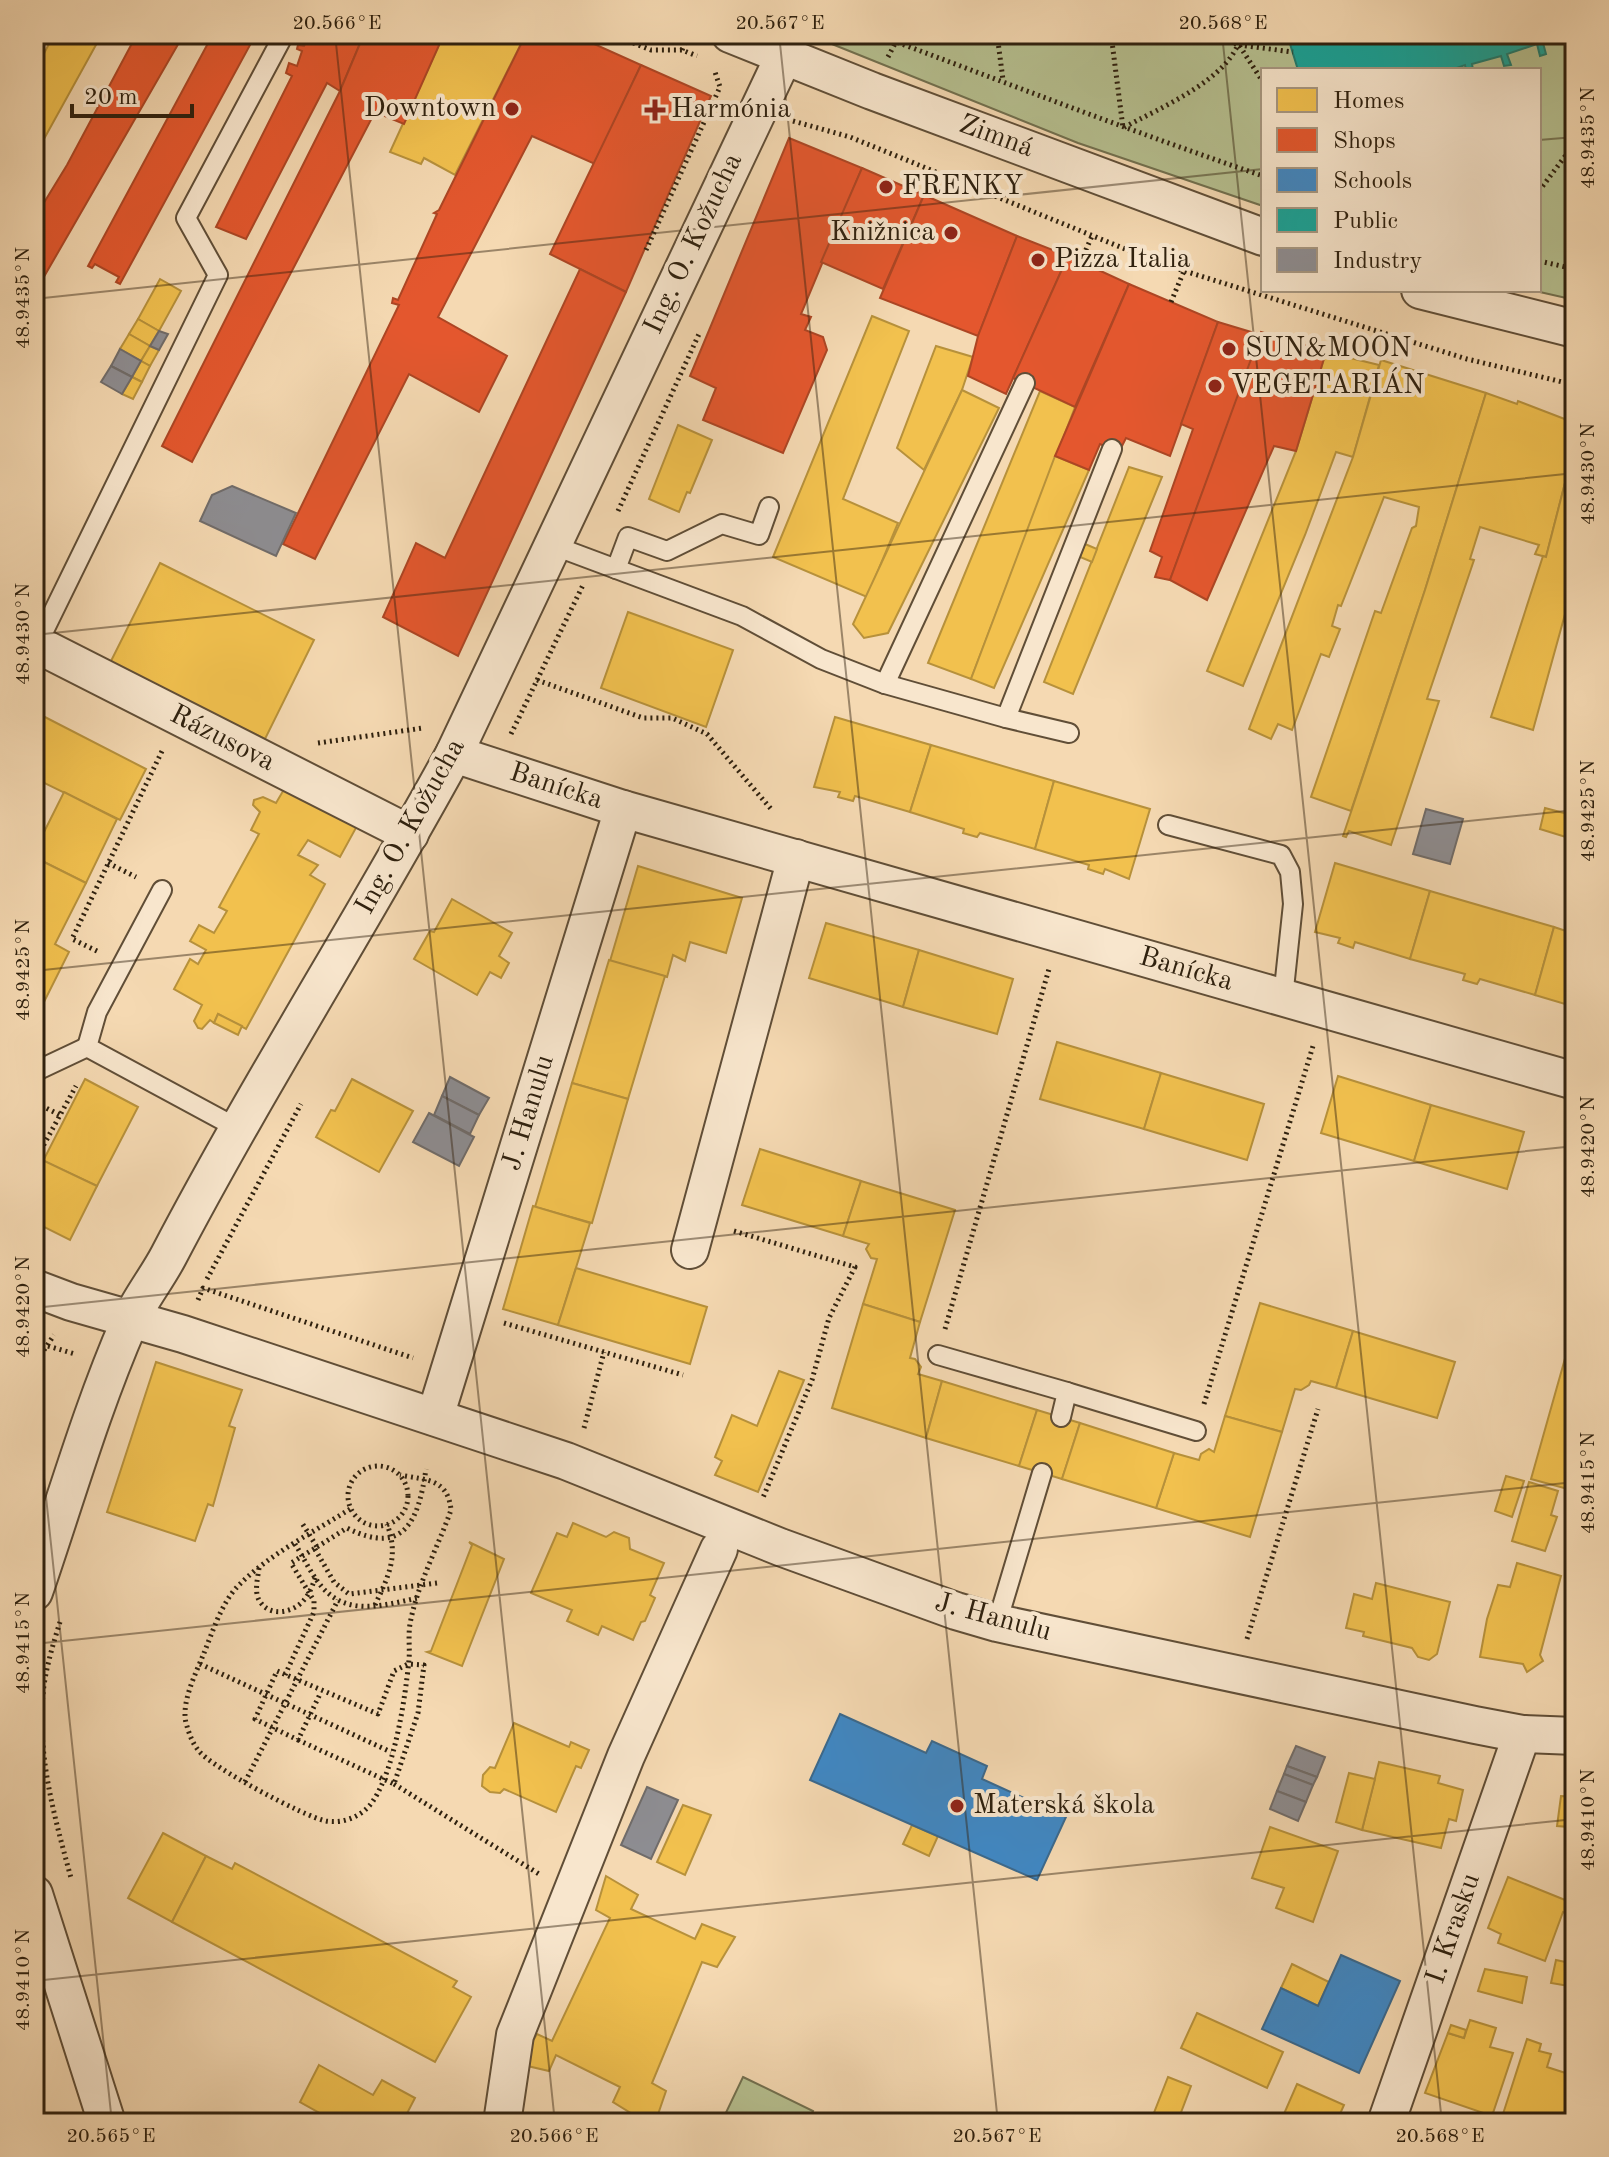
<svg xmlns="http://www.w3.org/2000/svg" width="1609" height="2157" viewBox="0 0 1609 2157" font-family="'Old Standard TT',serif">
  <style>
    .green { fill: #b6c090; stroke: #72704f; stroke-width: 2 }
    .homes { fill: #f2c14e; stroke: #b7913b; stroke-width: 2 }
    .shops { fill: #e4572e; stroke: #ad4624; stroke-width: 2 }
    .schools { fill: #3f88c5; stroke: #3a698e; stroke-width: 2 }
    .public { fill: #17a398; stroke: #1e7c6f; stroke-width: 2 }
    .industry { fill: #8d8d92; stroke: #706c6a; stroke-width: 2 }
    .lines { fill: none; stroke-linecap: round; stroke-linejoin: round }
    .lane-casing { stroke: #604e37; stroke-width: 22 }
    .street-casing { stroke: #604e37; stroke-width: 40 }
    .path { stroke: #2e200e; stroke-width: 5; stroke-dasharray: 2 4; stroke-linecap: butt }
    .lane { stroke: #f8e6cd; stroke-width: 18 }
    .street { stroke: #f8e6cd; stroke-width: 36 }
    .ticks { fill: none; stroke: #2e200e; stroke-width: 2; stroke-opacity: 0.45 }
    .poi-dot { fill: #8f2418; stroke: #f8e6cd; stroke-width: 3 }
    .labels { text-anchor: middle; dominant-baseline: central; stroke-width: 8; stroke-linejoin: round; paint-order: stroke }
    .poi-label { font-size: 28px; fill: #2e200e; stroke: #f8e6cd; text-anchor: start }
    .street-label { font-size: 28px; fill: #2e200e; stroke: #f8e6cd }
    .neatline { fill: none; stroke: #2e200e; stroke-width: 3 }
    .ticks-label { font-size: 20px; text-anchor: middle; fill: #2e200e }
  </style>
  <rect width="100%" height="100%" fill="#f5d9b2"/>
  <filter id="stains"><feTurbulence type="fractalNoise" baseFrequency=".0025" numOctaves="4"/><feColorMatrix values="0 0 0 0 .2 0 0 0 0 .09 0 0 0 0 .02 0 0 0 .5 -.17"/></filter>
  <radialGradient id="worn" r=".72"><stop offset=".6" stop-color="#630" stop-opacity="0"/><stop offset="1" stop-color="#630" stop-opacity=".3"/></radialGradient>
  <g class="green">
    <polygon points="807,34 1575,34 1575,300 1531,290 1539,290 1539,70 1263,70 1263,206 1078,143"/>
    <polygon points="743,2077 813,2111 808,2123 721,2123"/>
  </g>
  <g class="homes">
    <polygon points="54,34 102,34 34,157 34,73"/>
    <polygon points="444,34 526,34 455,175 424,158 421,164 390,152"/>
    <polygon points="160,279 181,291 159,331 138,319"/>
    <polygon points="872,316 909,331 843,499 898,523 867,597 773,557"/>
    <polygon points="138,319 159,331 150,346 129,334"/>
    <polygon points="129,334 150,346 141,361 120,349"/>
    <polygon points="150,346 159,350 150,366 141,361"/>
    <polygon points="936,346 973,357 962,390 924,470 897,448"/>
    <polygon points="1326,352 1379,365 1353,457 1336,452 1305,535 1243,686 1207,671 1296,451"/>
    <polygon points="1381,360 1486,393 1425,590 1351,811 1311,797 1375,611 1381,613 1412,528 1416,526 1419,507 1384,497 1341,606 1338,605 1332,626 1340,629 1329,657 1321,654 1292,730 1278,724 1271,739 1249,729 1353,457"/>
    <polygon points="141,361 150,366 142,382 132,377"/>
    <polygon points="132,377 142,382 133,399 122,394"/>
    <polygon points="962,390 999,408 888,633 864,638 853,624"/>
    <polygon points="1040,391 1075,407 971,679 928,663"/>
    <polygon points="1486,393 1517,404 1518,401 1575,423 1575,444 1546,557 1535,554 1539,545 1480,527 1470,559 1474,560 1427,699 1439,701 1391,845 1349,831 1346,837 1343,836 1425,590"/>
    <polygon points="678,425 712,440 690,493 687,492 679,512 649,499"/>
    <polygon points="1575,444 1575,578 1533,730 1491,717 1543,556 1546,557"/>
    <polygon points="1055,456 1089,470 994,688 971,679"/>
    <polygon points="1129,467 1162,477 1073,694 1044,682"/>
    <polygon points="1085,544 1097,549 1092,562 1080,557"/>
    <polygon points="160,563 314,640 265,739 110,663"/>
    <polygon points="628,612 733,650 706,727 601,688"/>
    <polygon points="39,714 146,769 120,820 34,778 34,722"/>
    <polygon points="835,717 931,745 910,812 855,796 853,801 838,797 840,792 814,787"/>
    <polygon points="931,745 1054,781 1035,849 980,833 977,837 963,833 964,829 910,812"/>
    <polygon points="1054,781 1150,809 1129,879 1105,869 1103,874 1088,869 1089,865 1035,849"/>
    <polygon points="286,786 357,826 340,857 308,840 298,855 318,865 310,875 325,884 246,1029 218,1014 214,1023 210,1020 202,1029 198,1028 194,1021 202,1005 174,989 190,959 198,964 206,950 190,941 199,925 214,933 227,911 219,907 259,834 251,830 260,812 253,805 254,800 263,797 276,803"/>
    <polygon points="64,792 117,819 86,883 34,857 34,852"/>
    <polygon points="1545,808 1575,816 1569,838 1540,829"/>
    <polygon points="34,857 86,883 55,944 69,952 43,1004 34,1000"/>
    <polygon points="1335,863 1430,891 1410,959 1355,942 1353,948 1338,943 1340,938 1315,932"/>
    <polygon points="638,866 742,898 726,953 690,942 685,961 673,955 667,977 610,961"/>
    <polygon points="1430,891 1554,927 1535,995 1480,979 1477,984 1463,980 1465,974 1410,959"/>
    <polygon points="452,899 512,933 499,956 509,963 501,978 490,972 477,995 414,959 430,931 434,932"/>
    <polygon points="826,923 919,950 903,1007 809,978"/>
    <polygon points="1554,927 1575,934 1575,1007 1535,995"/>
    <polygon points="919,950 1013,979 997,1034 903,1007"/>
    <polygon points="609,960 665,976 628,1099 572,1083"/>
    <polygon points="218,1014 242,1026 238,1035 214,1023"/>
    <polygon points="1057,1042 1161,1073 1144,1129 1040,1099"/>
    <polygon points="1161,1073 1264,1104 1247,1160 1144,1129"/>
    <polygon points="1338,1076 1431,1105 1414,1161 1321,1133"/>
    <polygon points="85,1079 138,1107 97,1186 43,1161"/>
    <polygon points="352,1079 413,1111 379,1172 316,1137 331,1110 335,1111"/>
    <polygon points="572,1083 628,1099 592,1223 535,1207"/>
    <polygon points="1431,1105 1524,1132 1507,1189 1414,1161"/>
    <polygon points="760,1149 861,1181 843,1236 742,1205"/>
    <polygon points="34,1156 97,1186 70,1240 34,1222"/>
    <polygon points="861,1181 955,1210 920,1322 863,1304 877,1259 871,1258 866,1249 869,1244 843,1236"/>
    <polygon points="533,1206 590,1223 558,1325 503,1309"/>
    <polygon points="576,1268 707,1307 690,1364 558,1325"/>
    <polygon points="1260,1303 1353,1331 1336,1388 1311,1381 1309,1385 1301,1390 1295,1389 1282,1432 1225,1416"/>
    <polygon points="863,1304 920,1322 910,1358 915,1359 921,1367 918,1374 942,1381 926,1438 832,1408"/>
    <polygon points="1353,1331 1455,1362 1437,1418 1336,1388"/>
    <polygon points="1566,1355 1575,1358 1575,1491 1531,1479"/>
    <polygon points="156,1362 242,1390 229,1426 235,1428 213,1506 208,1504 195,1541 107,1512"/>
    <polygon points="779,1371 804,1380 758,1492 715,1475 722,1461 715,1457 732,1415 757,1426"/>
    <polygon points="942,1381 1037,1410 1019,1466 926,1438"/>
    <polygon points="1037,1410 1080,1423 1062,1479 1019,1466"/>
    <polygon points="1225,1416 1282,1432 1250,1537 1156,1508 1174,1453 1199,1460 1201,1454 1209,1449 1214,1452"/>
    <polygon points="1080,1423 1174,1453 1156,1508 1062,1479"/>
    <polygon points="1506,1476 1524,1481 1512,1517 1495,1511"/>
    <polygon points="1529,1482 1558,1491 1551,1515 1557,1517 1545,1551 1512,1541"/>
    <polygon points="573,1523 606,1537 614,1532 629,1538 630,1549 664,1563 650,1595 655,1598 645,1621 641,1622 633,1640 602,1626 598,1635 567,1621 572,1610 531,1593 557,1533 567,1537"/>
    <polygon points="469,1542 504,1559 462,1666 427,1652 431,1651 472,1545"/>
    <polygon points="1517,1563 1561,1576 1540,1655 1543,1661 1527,1672 1523,1664 1480,1657 1487,1619 1498,1585 1510,1587"/>
    <polygon points="1376,1583 1450,1602 1437,1654 1429,1660 1418,1657 1412,1648 1363,1636 1364,1632 1346,1628 1354,1594 1372,1599"/>
    <polygon points="514,1723 569,1747 571,1742 589,1750 581,1768 576,1766 556,1812 504,1789 500,1793 490,1792 482,1786 483,1775 490,1767 495,1768"/>
    <polygon points="1379,1762 1440,1776 1438,1783 1463,1790 1456,1821 1449,1819 1441,1848 1362,1830"/>
    <polygon points="1349,1773 1375,1779 1362,1830 1336,1822"/>
    <polygon points="1561,1796 1575,1797 1575,1859 1567,1854 1569,1827 1557,1826"/>
    <polygon points="683,1805 711,1815 685,1875 657,1862"/>
    <polygon points="912,1825 938,1836 929,1856 903,1844"/>
    <polygon points="1270,1827 1338,1851 1313,1922 1276,1908 1284,1888 1252,1878"/>
    <polygon points="163,1833 206,1856 172,1922 128,1898"/>
    <polygon points="206,1856 232,1869 235,1863 457,1981 453,1987 471,1997 435,2062 172,1922"/>
    <polygon points="606,1876 638,1895 631,1909 695,1939 702,1924 735,1937 717,1967 702,1962 652,2083 666,2091 655,2123 647,2123 613,2102 620,2087 556,2055 549,2071 519,2064 537,2034 552,2041 610,1918 596,1910"/>
    <polygon points="1508,1877 1575,1904 1575,1917 1563,1912 1545,1961 1498,1943 1501,1934 1488,1928"/>
    <polygon points="1556,1960 1575,1964 1575,1987 1551,1983"/>
    <polygon points="1292,1964 1329,1982 1318,2006 1281,1988"/>
    <polygon points="1485,1969 1527,1977 1522,2003 1478,1991"/>
    <polygon points="1197,2013 1283,2052 1267,2088 1181,2048"/>
    <polygon points="1470,2020 1496,2028 1490,2047 1513,2053 1492,2116 1425,2093 1448,2033 1464,2038"/>
    <polygon points="1451,2025 1466,2030 1464,2038 1448,2033"/>
    <polygon points="1527,2039 1541,2044 1539,2051 1551,2054 1547,2067 1575,2076 1575,2115 1572,2123 1531,2123 1503,2114"/>
    <polygon points="319,2065 373,2095 382,2080 415,2098 402,2123 319,2123 323,2115 300,2102"/>
    <polygon points="1168,2077 1191,2086 1177,2123 1150,2123"/>
    <polygon points="1297,2084 1344,2105 1336,2123 1280,2123"/>
  </g>
  <g class="shops">
    <polygon points="137,34 184,34 34,294 34,219 67,165"/>
    <polygon points="213,34 256,34 120,284 116,282 119,277 95,264 92,268 88,266"/>
    <polygon points="310,34 364,34 340,91 327,83 246,239 216,227 292,76 286,73 289,63 297,66 302,51 297,49 298,45 304,46"/>
    <polygon points="364,34 444,34 404,124 375,112 192,462 162,446 340,91"/>
    <polygon points="526,34 572,34 641,65 595,164 532,136 438,317 507,356 479,412 409,374 315,559 283,544 399,305 392,303 393,298 398,300 437,214 434,213 439,210"/>
    <polygon points="641,65 711,96 626,292 550,254"/>
    <polygon points="789,138 862,168 801,314 811,317 805,330 823,337 827,350 783,453 703,420 716,388 690,376"/>
    <polygon points="862,168 924,195 883,289 821,262"/>
    <polygon points="924,195 1017,236 978,336 880,298"/>
    <polygon points="1017,236 1068,256 1006,394 968,376 978,336"/>
    <polygon points="1068,256 1129,284 1075,407 1013,378"/>
    <polygon points="580,269 626,292 458,656 383,617 416,543 445,558"/>
    <polygon points="1129,284 1218,322 1170,456 1126,438 1119,452 1100,444 1089,470 1055,456"/>
    <polygon points="1218,322 1261,335 1170,580 1155,577 1162,557 1150,551 1193,429 1181,424"/>
    <polygon points="1261,332 1326,352 1296,451 1274,446 1207,600 1170,580"/>
  </g>
  <g class="schools">
    <polygon points="840,1714 926,1753 932,1741 987,1766 982,1779 1066,1817 1037,1880 810,1780"/>
    <polygon points="1341,1955 1400,1981 1359,2073 1262,2029 1281,1988 1318,2006"/>
  </g>
  <polygon class="public" points="1287,34 1546,34 1548,41 1543,43 1546,54 1540,56 1537,44 1507,54 1511,65 1504,66 1501,56 1472,64 1473,70 1466,70 1465,65 1451,70 1298,70"/>
  <g class="industry">
    <polygon points="159,331 168,334 159,350 150,346"/>
    <polygon points="120,349 141,361 132,377 111,366"/>
    <polygon points="111,366 132,377 122,394 101,382"/>
    <polygon points="232,486 296,513 276,556 200,521 212,495"/>
    <polygon points="1426,809 1463,819 1450,864 1413,854"/>
    <polygon points="450,1077 489,1098 479,1115 442,1096"/>
    <polygon points="442,1096 479,1115 470,1134 434,1115"/>
    <polygon points="429,1113 474,1137 459,1166 413,1142"/>
    <polygon points="1573,1318 1575,1318 1575,1339 1568,1337"/>
    <polygon points="1296,1746 1325,1757 1317,1777 1287,1766"/>
    <polygon points="1287,1766 1317,1777 1313,1785 1284,1774"/>
    <polygon points="1284,1774 1313,1785 1306,1802 1277,1791"/>
    <polygon points="647,1787 678,1800 651,1859 621,1845"/>
    <polygon points="1277,1791 1306,1802 1298,1821 1270,1809"/>
  </g>
  <g class="lines">
    <g class="lane-casing">
      <g id="lane">
        <polyline points="552,545 742,616 821,659 885,684 1006,718 1069,733"/>
        <polyline points="616,569 628,537 667,551 722,524 759,535 769,507"/>
        <polyline points="37,645 218,275 186,218 281,40"/>
        <polyline points="885,684 1025,383"/>
        <polyline points="1006,718 1112,449"/>
        <polyline points="1168,825 1281,855 1290,872 1293,904 1283,998"/>
        <polyline points="162,890 97,1012 87,1047 237,1128"/>
        <polyline points="34,1072 87,1047"/>
        <polyline points="938,1355 1067,1392 1061,1417"/>
        <polyline points="1067,1392 1196,1431"/>
        <polyline points="997,1623 1042,1473"/>
      </g>
    </g>
    <g class="street-casing">
      <g id="street">
        <polyline points="730,34 872,91 1263,237"/>
        <polyline points="1420,290 1575,329"/>
        <polyline points="34,643 410,834"/>
        <polyline points="454,754 623,809 1575,1081"/>
        <polyline points="690,1250 796,858"/>
        <polyline points="34,1288 71,1302 183,1334 566,1461 780,1547 956,1611 997,1623 1475,1725 1522,1734 1575,1736"/>
        <polyline points="435,1417 623,809"/>
        <path d="M 34,1592 C 65,1502 91,1410 129,1323 C 140,1299 157,1278 169,1255 C 258,1085 362,923 454,754 L 784,56"/>
        <polyline points="34,1894 107,2123"/>
        <polyline points="502,2123 515,2035 626,1756 719,1549"/>
        <polyline points="1386,2123 1522,1734"/>
      </g>
    </g>
    <g class="path">
      <polyline points="611,34 651,50 682,50 697,56"/>
      <path d="M 875,34 C 1004,82 1133,132 1263,176"/>
      <polyline points="997,34 1003,80"/>
      <path d="M 1111,34 L 1123,128 C 1159,108 1234,78 1241,34"/>
      <polyline points="1206,34 1239,45 1263,82"/>
      <polyline points="1239,45 1293,52"/>
      <polyline points="682,50 688,34"/>
      <polyline points="888,57 900,34"/>
      <polyline points="793,121 850,137 1162,264 1467,359 1575,385"/>
      <polyline points="1539,191 1575,143"/>
      <polyline points="646,250 720,87 714,69"/>
      <polyline points="1081,261 1092,236"/>
      <polyline points="1539,261 1575,269"/>
      <polyline points="1171,302 1184,271"/>
      <polyline points="618,511 699,334"/>
      <polyline points="537,680 643,718 672,718 707,734 771,809"/>
      <polyline points="511,734 583,585"/>
      <polyline points="318,743 423,728"/>
      <polyline points="108,863 136,877"/>
      <polyline points="97,951 72,939 163,749"/>
      <polyline points="36,1103 60,1115"/>
      <polyline points="34,1145 42,1148 76,1086"/>
      <polyline points="734,1231 855,1267 829,1318 812,1380 762,1500"/>
      <polyline points="207,1279 301,1104"/>
      <polyline points="198,1300 203,1288 413,1358"/>
      <polyline points="504,1323 683,1375"/>
      <polyline points="945,1329 1049,969"/>
      <polyline points="48,1346 75,1354"/>
      <polyline points="34,1365 54,1335"/>
      <polyline points="1204,1404 1313,1046"/>
      <polyline points="584,1428 604,1352"/>
      <circle cx="378" cy="1496" r="30"/>
      <path d="M 350,1509 C 314,1532 271,1553 240,1584 C 222,1601 213,1631 204,1653 C 196,1673 181,1702 186,1723 C 189,1733 192,1743 199,1751 C 211,1767 305,1817 326,1821 C 344,1824 363,1816 373,1801 C 395,1768 405,1699 409,1660 C 410,1648 408,1636 410,1624 C 417,1585 438,1547 451,1510 C 448,1478 425,1480 400,1475"/>
      <path d="M 295,1544 C 304,1558 315,1582 327,1592 C 352,1616 388,1604 418,1598"/>
      <path d="M 317,1547 L 347,1528 C 406,1558 419,1517 426,1469"/>
      <polyline points="315,1549 334,1582 349,1594 437,1583"/>
      <path d="M 259,1568 C 258,1577 254,1591 259,1600 C 269,1618 293,1613 304,1600 C 310,1593 313,1584 316,1576"/>
      <path d="M 375,1605 C 389,1575 399,1556 387,1524"/>
      <path d="M 60,1622 C 53,1644 45,1671 43,1694 C 37,1756 55,1819 71,1878"/>
      <polyline points="1247,1639 1318,1409"/>
      <polyline points="200,1664 391,1752"/>
      <polyline points="285,1675 314,1612 314,1601 291,1563 317,1547 302,1523"/>
      <polyline points="298,1740 394,1784 418,1713 424,1665 408,1664 394,1671 378,1714 277,1671 255,1719 298,1740 321,1692"/>
      <polyline points="245,1782 338,1600"/>
      <polyline points="394,1784 539,1874"/>
      <polyline points="1428,2117 1446,2123"/>
      <polyline points="34,2119 35,2123"/>
    </g>
    <use href="#lane" class="lane"/>
    <use href="#street" class="street"/>
  </g>
  <path class="ticks" d="M 335,34 L 555,2123M 779,34 L 998,2123M 1222,34 L 1442,2123M 1539,140 L 1575,137M 34,299 L 1263,169M 34,635 L 1575,473M 34,971 L 1575,810M 34,1308 L 1575,1146M 34,1383 L 112,2123M 34,1644 L 1575,1482M 34,1981 L 1575,1819"/>
  <g class="poi-dot">
    <circle cx="512" cy="109" r="8"/>
    <path d="M651 98h8v8h8v8h-8v8h-8v-8h-8v-8h8z"/>
    <circle cx="886" cy="187" r="8"/>
    <circle cx="951" cy="233" r="8"/>
    <circle cx="1038" cy="260" r="8"/>
    <circle cx="1229" cy="349" r="8"/>
    <circle cx="1215" cy="386" r="8"/>
    <circle cx="957" cy="1806" r="8"/>
  </g>
  <g class="labels">
    <g class="poi-label">
      <text x="496" y="109" text-anchor="end">Downtown</text>
      <text x="671" y="110">Harmónia</text>
      <text x="902" y="187">FRENKY</text>
      <text x="935" y="233" text-anchor="end">Knižnica</text>
      <text x="1054" y="260">Pizza Italia</text>
      <text x="1245" y="349">SUN&amp;MOON</text>
      <text x="1231" y="386">VEGETARIÁN</text>
      <text x="973" y="1806">Materská škola</text>
    </g>
    <g class="street-label">
      <text transform="translate(996 137) rotate(20)">Zimná</text>
      <text transform="translate(694 244) rotate(-65)">Ing. O. Kožucha</text>
      <text transform="translate(222 739) rotate(27)">Rázusova</text>
      <text transform="translate(556 787) rotate(18)">Banícka</text>
      <text transform="translate(411 827) rotate(-61)">Ing. O. Kožucha</text>
      <text transform="translate(1186 970) rotate(16)">Banícka</text>
      <text transform="translate(529 1113) rotate(-73)">J. Hanulu</text>
      <text transform="translate(993 1618) rotate(15)">J. Hanulu</text>
      <text transform="translate(1454 1929) rotate(-71)">I. Krasku</text>
    </g>
  </g>
  <rect width="1609" height="2157" fill="none" stroke="#f5d9b2" stroke-width="88"/>
  <rect x="1261" y="68" width="280" height="224" fill="#f8e6cd" stroke="#a79781" stroke-width="2"/>
  <rect x="1277" y="88" width="40" height="24" fill="#f2c14e" stroke="#a79781" stroke-width="2"/>
  <text x="1333" y="108" font-size="24" fill="#2e200e">Homes</text>
  <rect x="1277" y="128" width="40" height="24" fill="#e4572e" stroke="#a79781" stroke-width="2"/>
  <text x="1333" y="148" font-size="24" fill="#2e200e">Shops</text>
  <rect x="1277" y="168" width="40" height="24" fill="#3f88c5" stroke="#a79781" stroke-width="2"/>
  <text x="1333" y="188" font-size="24" fill="#2e200e">Schools</text>
  <rect x="1277" y="208" width="40" height="24" fill="#17a398" stroke="#a79781" stroke-width="2"/>
  <text x="1333" y="228" font-size="24" fill="#2e200e">Public</text>
  <rect x="1277" y="248" width="40" height="24" fill="#8d8d92" stroke="#a79781" stroke-width="2"/>
  <text x="1333" y="268" font-size="24" fill="#2e200e">Industry</text>
  <path d="M72 104v12h120v-12" fill="none" stroke="#2e200e" stroke-width="4"/>
  <text x="84" y="104" font-size="24" fill="#2e200e" stroke="#f8e6cd" stroke-width="6" paint-order="stroke">20 m</text>
  <rect x="44" y="44" width="1521" height="2069" class="neatline"/>
  <g class="ticks-label">
    <text x="337" y="29">20.566°E</text>
    <text x="780" y="29">20.567°E</text>
    <text x="1223" y="29">20.568°E</text>
    <text transform="translate(1587 138) rotate(-90)" y="7">48.9435°N</text>
    <text transform="translate(22 298) rotate(-90)" y="7">48.9435°N</text>
    <text transform="translate(1587 474) rotate(-90)" y="7">48.9430°N</text>
    <text transform="translate(22 634) rotate(-90)" y="7">48.9430°N</text>
    <text transform="translate(1587 811) rotate(-90)" y="7">48.9425°N</text>
    <text transform="translate(22 970) rotate(-90)" y="7">48.9425°N</text>
    <text transform="translate(1587 1147) rotate(-90)" y="7">48.9420°N</text>
    <text transform="translate(22 1307) rotate(-90)" y="7">48.9420°N</text>
    <text transform="translate(1587 1483) rotate(-90)" y="7">48.9415°N</text>
    <text transform="translate(22 1643) rotate(-90)" y="7">48.9415°N</text>
    <text transform="translate(1587 1820) rotate(-90)" y="7">48.9410°N</text>
    <text transform="translate(22 1980) rotate(-90)" y="7">48.9410°N</text>
    <text x="111" y="2142">20.565°E</text>
    <text x="554" y="2142">20.566°E</text>
    <text x="997" y="2142">20.567°E</text>
    <text x="1440" y="2142">20.568°E</text>
  </g>
  <rect width="100%" height="100%" filter="url(#stains)"/>
  <rect width="100%" height="100%" fill="url(#worn)"/>
</svg>
